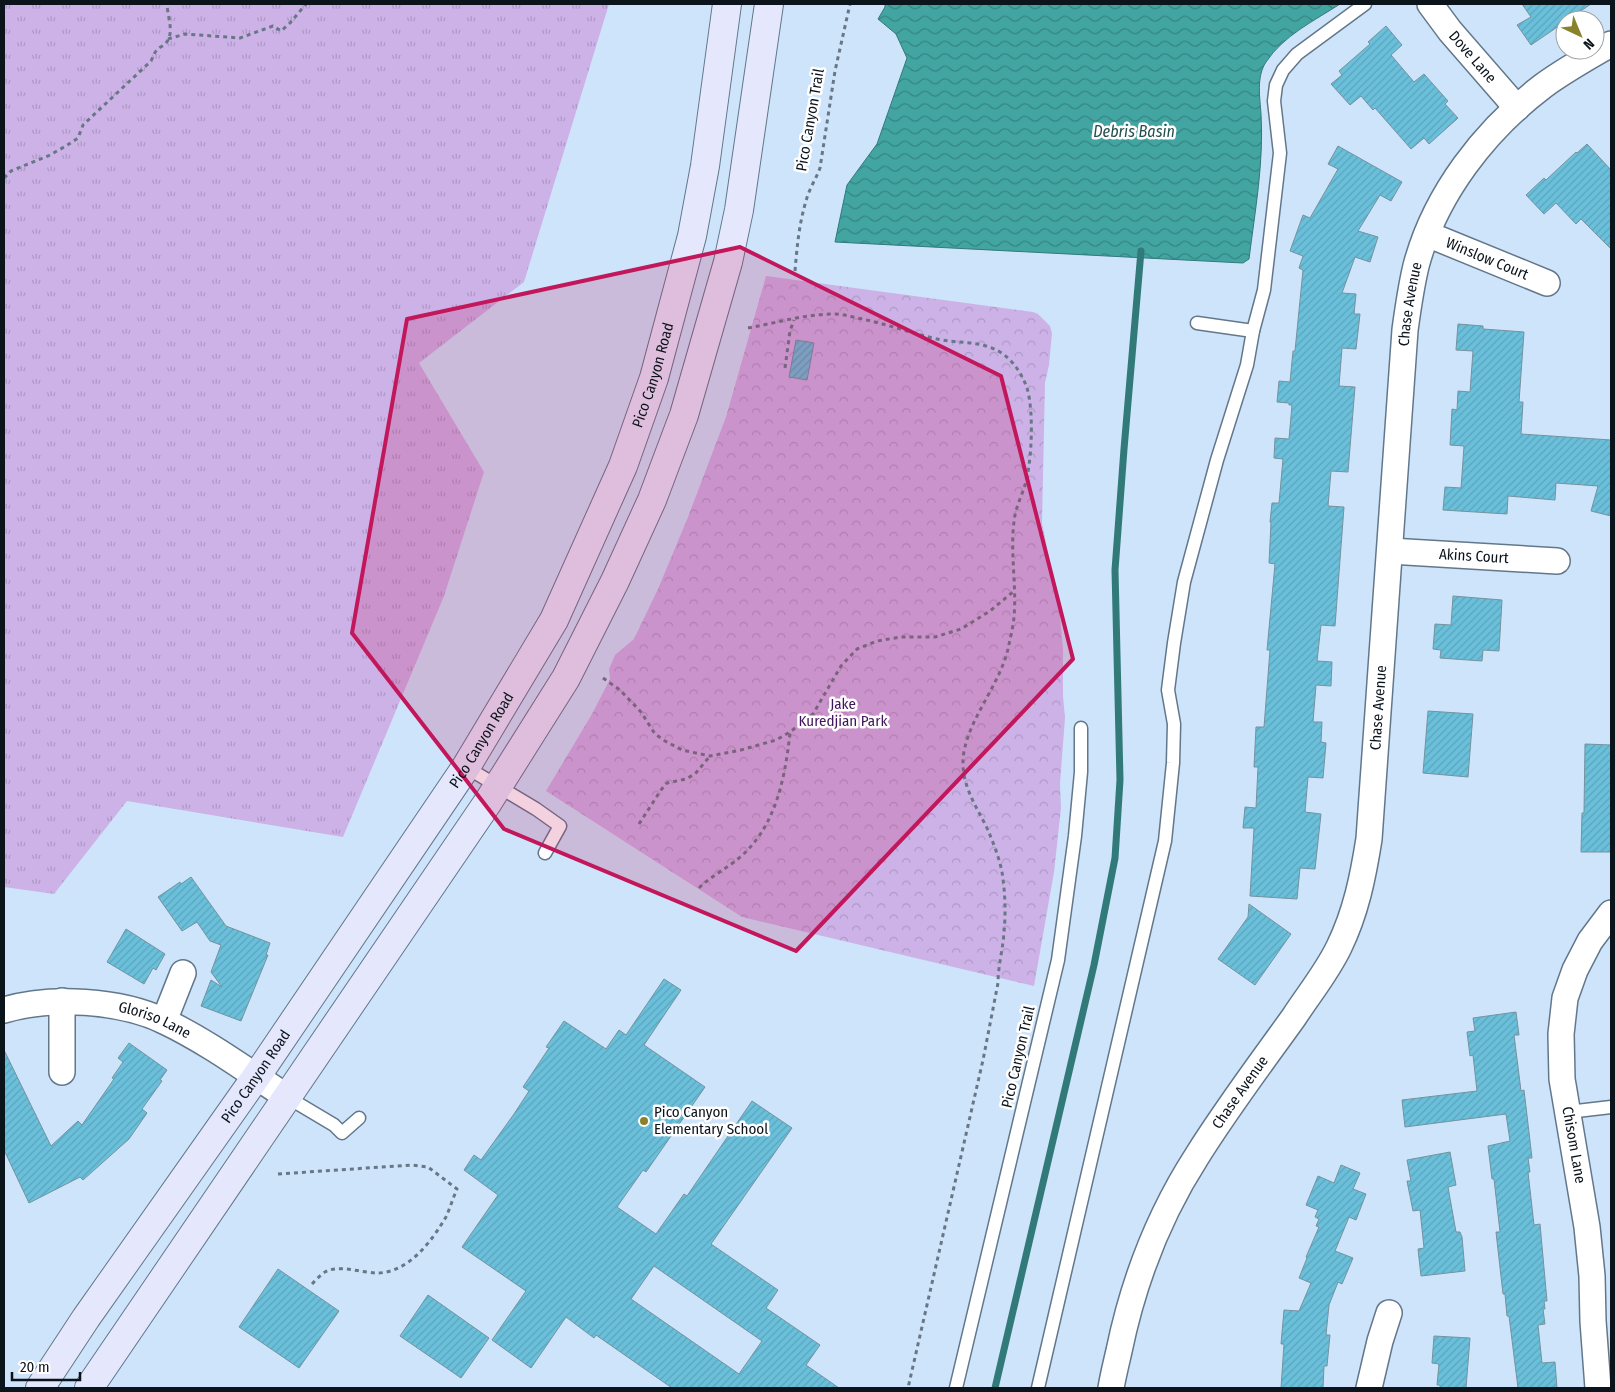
<svg xmlns="http://www.w3.org/2000/svg" width="1615" height="1392" viewBox="0 0 1615 1392" font-family="'Fira Sans Condensed',sans-serif">
  <style>
    .grass { fill: url(#grass-tufts) }
    .park { fill: url(#park-crowns) }
    .water { fill: url(#water-waves); stroke: #327979 }
    .lines { fill: none; stroke-linecap: round; stroke-linejoin: round }
    .stream { stroke: #327979; stroke-width: 7 }
    .building { fill: url(#building-hatch); stroke: #73939e; fill-rule: evenodd }
    .service-casing { stroke: #63778b; stroke-width: 15 }
    .minor-casing { stroke: #63778b; stroke-width: 28 }
    .secondary-casing { stroke: #63778b; stroke-width: 30 }
    .path { stroke: #687786; stroke-width: 3; stroke-dasharray: 4 4; stroke-linecap: butt }
    .service { stroke: #fff; stroke-width: 12 }
    .minor { stroke: #fff; stroke-width: 25 }
    .secondary { stroke: #e5e8fd; stroke-width: 28 }
    .marked { fill: #c2185b; fill-opacity: 0.2; stroke: #c2185b; stroke-width: 4; stroke-linejoin: round }
    .poi-dot { fill: #89822a; stroke: #fff; stroke-width: 2 }
    .labels { text-anchor: middle; dominant-baseline: central; stroke-width: 5; stroke-linejoin: round; paint-order: stroke }
    .street-label { font-size: 15px; fill: #0b131b; stroke: #fff }
    .park-label { font-size: 15px; fill: #3f155c; stroke: #fff }
    .poi-label { font-size: 15px; fill: #0b131b; stroke: #fff; text-anchor: start }
    .water-label { font-size: 16px; font-style: italic; fill: #234f4d; stroke: #fff }
  </style>
  <defs>
    <pattern id="grass-tufts" width="24" height="20" patternUnits="userSpaceOnUse" patternTransform="scale(1.25)"><rect width="24" height="20" fill="#cdb2e8"/><path d="M3 7l-1-3M5 7V3M7 7l1-3M15 17l-1-3M17 17v-4M19 17l1-3" fill="none" stroke="#af98c6"/></pattern>
    <pattern id="park-crowns" width="20" height="18" patternUnits="userSpaceOnUse" patternTransform="scale(1.25)"><rect width="20" height="18" fill="#cdb2e8"/><path d="M2 6a3 3 0 1 1 6 0M12 15a3 3 0 1 1 6 0" fill="none" stroke="#af98c6"/></pattern>
    <pattern id="water-waves" width="16" height="10" patternUnits="userSpaceOnUse" patternTransform="scale(1.25)"><rect width="16" height="10" fill="#42a5a1"/><path d="M0 5q4-4 8 0t8 0" fill="none" stroke="#358582"/></pattern>
    <pattern id="building-hatch" width="6" height="6" patternUnits="userSpaceOnUse" patternTransform="scale(1.25)"><rect width="6" height="6" fill="#6ac0db"/><path d="M-1 1l2-2M0 6l6-6M5 7l2-2" fill="none" stroke="#5ba4bb"/></pattern>
  </defs>
  <rect width="100%" height="100%" fill="#cee4fb"/>
  <polygon class="grass" points="4,4 609,4 524,282 419,363 484,472 444,596 343,837 127,801 54,894 4,887"/>
  <polygon class="park" points="766,276 1033,312 1038,314 1050,326 1052,333 1049,365 1045,383 1042,523 1059,606 1063,649 1063,696 1065,718 1060,784 1061,808 1054,872 1034,986 742,917 546,791 592,714 610,679 609,669 615,655 634,639 658,589 688,517 726,417"/>
  <path class="water" d="M 885,4 L 1340,4 C 1314,21 1284,35 1266,62 C 1256,77 1260,98 1261,114 C 1264,162 1255,211 1249,259 L 1243,263 L 835,242 L 847,185 L 877,144 L 907,58 L 896,34 L 878,19 L 885,7 Z"/>
  <g class="lines">
    <polyline class="stream" points="995,1388 1094,965 1115,858 1120,780 1115,570 1124,449 1141,251"/>
  </g>
  <g class="building">
    <polygon points="1522,4 1591,4 1531,45 1517,25 1531,17"/>
    <polygon points="1386,26 1402,45 1391,55 1414,82 1424,74 1448,101 1445,104 1458,118 1429,144 1424,138 1411,149 1375,108 1373,110 1361,96 1350,105 1331,84 1342,75 1339,71 1370,44 1368,42"/>
    <polygon points="1587,144 1611,170 1611,249 1581,219 1576,224 1556,203 1544,214 1526,195 1544,178 1546,180 1576,152 1577,153"/>
    <polygon points="1338,146 1402,182 1391,201 1380,195 1358,231 1378,237 1370,262 1355,257 1342,293 1356,294 1354,314 1360,314 1356,349 1342,348 1339,386 1355,387 1348,472 1331,471 1328,506 1344,507 1335,626 1321,625 1317,661 1332,662 1331,686 1316,685 1313,722 1322,722 1321,742 1326,743 1323,778 1308,777 1305,812 1321,814 1315,869 1300,868 1297,899 1250,896 1254,828 1243,828 1245,807 1256,808 1258,767 1254,767 1256,727 1264,727 1270,650 1267,650 1275,564 1269,563 1271,523 1270,522 1272,503 1279,503 1283,459 1274,458 1275,438 1289,439 1292,405 1289,405 1289,403 1277,402 1279,381 1290,382 1293,351 1295,351 1303,270 1299,268 1303,256 1290,251 1303,215 1310,218 1338,169 1328,164"/>
    <polygon points="1458,324 1483,326 1483,329 1524,332 1519,402 1523,402 1521,434 1611,440 1611,516 1591,511 1598,486 1556,483 1555,500 1508,496 1507,514 1443,510 1445,487 1461,488 1464,446 1450,445 1452,409 1457,410 1458,391 1470,392 1473,351 1456,350"/>
    <polygon points="796,340 814,343 807,380 789,377"/>
    <polygon points="1453,596 1502,600 1499,651 1483,650 1482,661 1440,658 1441,650 1433,649 1435,624 1451,625"/>
    <polygon points="1428,711 1473,714 1468,777 1423,773"/>
    <polygon points="1585,744 1611,745 1611,852 1581,852 1582,813 1584,813"/>
    <polygon points="191,877 226,926 270,943 266,955 268,955 241,1021 201,1006 211,980 222,987 211,972 221,945 210,941 197,922 182,931 158,897 180,882 181,884"/>
    <polygon points="1249,904 1291,934 1255,985 1218,959 1248,917"/>
    <polygon points="126,929 165,954 156,970 153,968 144,984 107,962"/>
    <path d="M 664,979 L 681,990 L 644,1045 L 705,1087 L 646,1172 L 643,1170 L 617,1207 L 656,1234 L 684,1194 L 687,1196 L 752,1101 L 792,1128 L 711,1244 L 778,1290 L 766,1308 L 820,1345 L 806,1365 L 839,1388 L 672,1388 L 596,1335 L 594,1338 L 566,1317 L 531,1368 L 492,1340 L 526,1291 L 462,1247 L 498,1195 L 464,1170 L 474,1155 L 481,1160 L 514,1114 L 529,1091 L 523,1087 L 549,1048 L 546,1047 L 564,1021 L 606,1049 L 619,1030 L 626,1035 ZM 654,1266 L 762,1341 L 739,1374 L 631,1299 Z"/>
    <polygon points="1516,1012 1519,1035 1514,1035 1521,1091 1524,1090 1532,1158 1528,1158 1530,1172 1528,1172 1534,1225 1540,1224 1547,1301 1544,1301 1545,1309 1543,1309 1545,1324 1538,1325 1542,1363 1555,1362 1557,1388 1518,1388 1509,1316 1507,1316 1505,1294 1503,1294 1496,1232 1500,1232 1494,1179 1492,1179 1488,1146 1510,1141 1506,1114 1405,1127 1402,1100 1477,1091 1473,1055 1470,1056 1467,1032 1475,1031 1473,1018"/>
    <polygon points="129,1043 167,1070 160,1080 162,1081 142,1109 147,1113 129,1139 83,1180 80,1177 29,1203 4,1150 4,1050 51,1146 78,1121 82,1125 114,1079 112,1078 123,1062 118,1058"/>
    <polygon points="1450,1152 1456,1185 1448,1187 1456,1232 1460,1232 1462,1237 1465,1271 1421,1276 1418,1249 1424,1248 1420,1210 1413,1211 1407,1181 1411,1181 1407,1160"/>
    <polygon points="1341,1165 1360,1173 1353,1189 1366,1194 1356,1220 1349,1217 1335,1251 1353,1258 1342,1284 1338,1282 1329,1305 1326,1335 1330,1335 1327,1366 1324,1366 1323,1388 1281,1388 1284,1344 1281,1344 1284,1310 1299,1311 1311,1283 1299,1278 1307,1258 1306,1257 1319,1227 1316,1226 1319,1219 1315,1217 1318,1210 1306,1205 1318,1176 1334,1183"/>
    <polygon points="278,1269 339,1311 299,1368 239,1327"/>
    <polygon points="428,1295 489,1338 461,1378 400,1336"/>
    <polygon points="1434,1336 1470,1338 1466,1388 1440,1388 1440,1385 1437,1385 1439,1364 1432,1363"/>
  </g>
  <g class="lines">
    <g class="service-casing">
      <g id="service">
        <polyline points="1197,323 1253,331"/>
        <polyline points="466,767 536,809 560,826 545,853"/>
        <polyline points="287,1097 334,1125 342,1133 359,1118"/>
        <polyline points="1568,1112 1611,1107"/>
        <polyline points="956,1388 1058,960 1075,836 1081,772 1081,728"/>
        <polyline points="1038,1388 1165,841 1173,763 1174,724 1168,690 1174,643 1184,582 1217,460 1247,365 1253,331 1264,290 1280,153 1274,101 1276,85 1283,70 1297,54 1365,4"/>
      </g>
    </g>
    <g class="minor-casing">
      <g id="minor">
        <path id="s1" d="M 1430,4 L 1450,31 L 1517,108"/>
        <path id="s2" d="M 1427,234 L 1547,283"/>
        <path id="s3" d="M 1390,551 L 1557,561"/>
        <polyline points="62,1001 62,1072"/>
        <path id="s4" d="M 4,1010 C 51,996 120,1000 164,1021 C 208,1042 247,1071 287,1097"/>
        <polyline points="164,1021 183,973"/>
        <path id="s5" d="M 1111,1388 C 1113,1376 1116,1364 1119,1351 C 1133,1283 1159,1215 1197,1156 C 1227,1108 1261,1063 1294,1017 C 1309,994 1327,972 1339,947 C 1356,912 1363,877 1369,839 L 1405,330 C 1408,308 1411,287 1416,266 C 1435,194 1485,130 1543,86 C 1565,70 1588,57 1611,44"/>
        <polyline points="1369,1388 1380,1341 1389,1313"/>
        <polyline points="1598,1388 1593,1321 1592,1276 1587,1227 1562,1079 1561,1034 1565,998 1575,970 1590,941 1611,913"/>
      </g>
    </g>
    <g class="secondary-casing">
      <g id="secondary">
        <path id="s6" d="M 40,1388 L 86,1318 L 256,1077 L 466,767 L 554,620 L 623,466 L 654,378 L 692,236 L 705,166 L 727,4"/>
        <polyline points="89,1388 488,802 566,678 615,581 652,500 684,415 728,262 739,210 769,4"/>
      </g>
    </g>
    <g class="path">
      <polyline points="168,39 185,34 240,38 273,26 281,31 290,23 306,4"/>
      <path d="M 4,178 L 11,171 L 48,156 L 66,146 L 78,138 L 83,125 L 151,61 C 153,57 154,53 157,50 C 159,47 164,46 166,43 C 175,33 167,14 167,4"/>
      <path d="M 795,271 C 797,247 799,224 806,201 C 809,189 816,179 820,168 L 835,71 L 850,4"/>
      <path d="M 748,328 C 776,323 805,314 834,314 C 842,314 849,316 857,318 C 884,323 910,333 937,339 C 959,344 980,340 1000,352 C 1013,360 1022,374 1027,388 C 1034,411 1032,462 1025,485 C 1022,495 1017,505 1015,515 C 1009,549 1017,584 1014,617 C 1013,628 1010,639 1008,649 C 999,687 965,723 963,760 C 962,786 976,806 987,828 C 993,842 999,857 1002,872 C 1005,891 1006,912 1004,932 C 1003,949 998,966 998,983 L 983,1060 L 908,1388"/>
      <polyline points="785,368 790,331 794,320"/>
      <polyline points="603,678 620,690 641,712 655,734 665,741 682,750 710,756 741,750 776,740 790,732 813,714 841,666 857,649 877,641 901,637 935,637 961,629 990,611 1014,591"/>
      <polyline points="639,824 661,790 667,783 686,779 695,774 710,756"/>
      <path d="M 699,888 C 711,876 726,869 739,858 C 776,827 785,778 790,733"/>
      <path d="M 278,1174 L 412,1165 L 428,1167 L 457,1189 C 453,1198 450,1208 446,1217 C 431,1242 409,1272 378,1273 C 361,1273 339,1264 325,1272 C 320,1275 315,1281 311,1285"/>
    </g>
    <use href="#service" class="service"/>
    <use href="#minor" class="minor"/>
    <use href="#secondary" class="secondary"/>
  </g>
  <path class="marked" d="M 740,247 L 1001,376 L 1073,659 L 796,951 L 504,829 L 352,633 L 407,319 Z"/>
  <circle class="poi-dot" cx="644" cy="1121" r="5"/>
  <g class="labels">
    <g class="street-label">
      <text stroke="none"><textPath href="#s1" startOffset="68">Dove Lane</textPath></text>
      <text transform="translate(810 120) rotate(-80)">Pico Canyon Trail</text>
      <text stroke="none"><textPath href="#s2" startOffset="65">Winslow Court</textPath></text>
      <text stroke="none"><textPath href="#s5" startOffset="1151">Chase Avenue</textPath></text>
      <text stroke="none"><textPath href="#s6" startOffset="1189">Pico Canyon Road</textPath></text>
      <text stroke="none"><textPath href="#s3" startOffset="84">Akins Court</textPath></text>
      <text stroke="none"><textPath href="#s5" startOffset="746">Chase Avenue</textPath></text>
      <text stroke="none"><textPath href="#s6" startOffset="784">Pico Canyon Road</textPath></text>
      <text stroke="none"><textPath href="#s4" startOffset="154">Gloriso Lane</textPath></text>
      <text transform="translate(1018 1057) rotate(-77)">Pico Canyon Trail</text>
      <text stroke="none"><textPath href="#s6" startOffset="379">Pico Canyon Road</textPath></text>
      <text stroke="none"><textPath href="#s5" startOffset="326">Chase Avenue</textPath></text>
      <text transform="translate(1574 1145) rotate(80)">Chisom Lane</text>
    </g>
    <g class="park-label">
      <text x="843" y="704">Jake<tspan x="843" dy="17">Kuredjian Park</tspan></text>
    </g>
    <g class="poi-label">
      <text x="654" y="1112">Pico Canyon<tspan x="654" dy="17">Elementary School</tspan></text>
    </g>
    <g class="water-label">
      <text x="1134" y="131">Debris Basin</text>
    </g>
  </g>
  <rect width="1615" height="1392" fill="none" stroke="#0b131b" stroke-width="10"/>
  <g transform="translate(1580 35) rotate(136)"><circle r="24" fill="#ffffff" stroke="#9da1a4"/>
  <path d="M0-4L9 19L0 12L-9 19Z" fill="#89822a"/>
  <text y="-8" font-size="14" font-weight="bold" text-anchor="middle" fill="#0b131b">N</text>
  </g>
  <path d="M12 1372v8h68v-8" fill="none" stroke="#0b131b" stroke-width="2.5"/>
  <text x="20" y="1372" font-size="15" fill="#0b131b" stroke="#ffffff" stroke-width="4" paint-order="stroke">20 m</text>
</svg>
